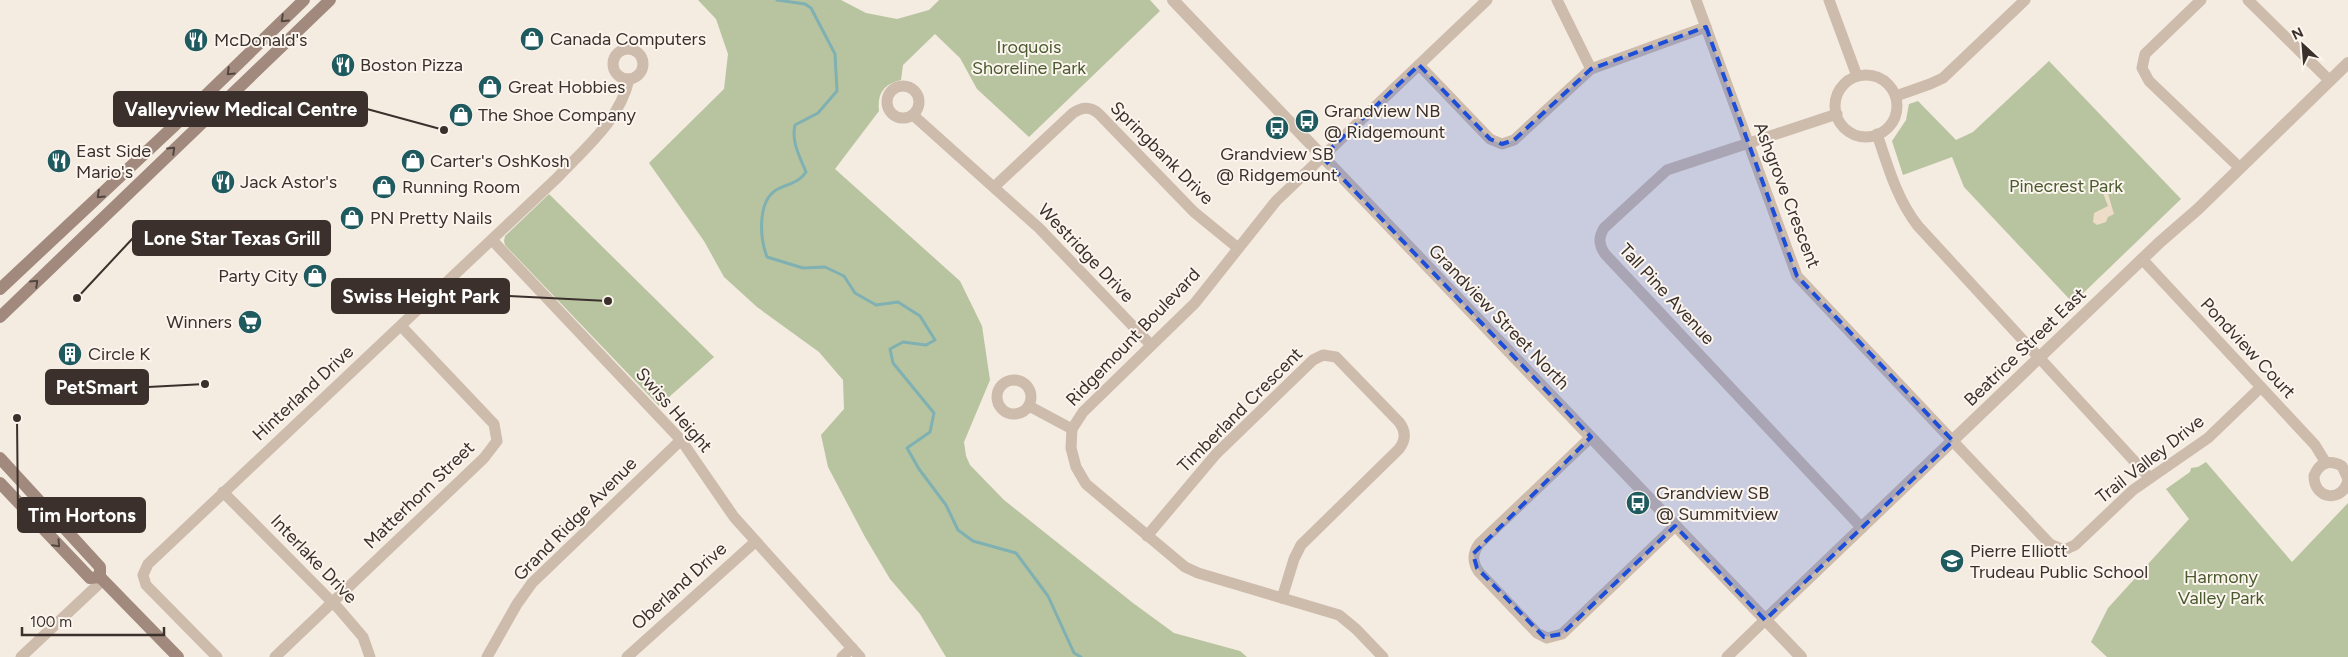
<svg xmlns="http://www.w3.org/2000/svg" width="2348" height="657" viewBox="0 0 2348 657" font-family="Figtree,sans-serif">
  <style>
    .green { fill: #b8c4a0 }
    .plaza { fill: #ecdcc8 }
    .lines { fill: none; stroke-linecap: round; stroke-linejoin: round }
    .stream { stroke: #7fb0b2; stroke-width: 3 }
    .minor { stroke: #cdbbac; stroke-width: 11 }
    .tertiary { stroke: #cdbbac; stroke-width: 12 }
    .secondary { stroke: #a18a7d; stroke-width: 12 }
    .oneway { stroke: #544640 }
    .marked { fill: #1d4ed8; fill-opacity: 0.2; stroke: #1d4ed8; stroke-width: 4; stroke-dasharray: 10 6; stroke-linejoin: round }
    .labels { text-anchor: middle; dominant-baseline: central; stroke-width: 4; stroke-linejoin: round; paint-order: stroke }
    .poi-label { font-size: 18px; fill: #3b302b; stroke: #fbf5ee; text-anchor: start }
    .park-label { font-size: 18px; fill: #4a5a2e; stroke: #fbf5ee }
    .street-label { font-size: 18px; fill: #3b302b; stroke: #fbf5ee }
    .leader { fill: none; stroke: #3b302b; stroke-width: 2 }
    .callout-dot { fill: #3b302b; stroke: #fbf5ee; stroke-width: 2 }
    .callout { fill: #3b302b; stroke: #3b302b; stroke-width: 2 }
    .callout-label { font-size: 19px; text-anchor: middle; font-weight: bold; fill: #fff }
  </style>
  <rect width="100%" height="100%" fill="#f4ebe1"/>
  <g class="green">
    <path d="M 698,0 L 841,0 L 866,13 L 897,19 L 929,10 L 939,0 L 1150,0 L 1160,11 L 1029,137 L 977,89 L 960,58 L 935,34 L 903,65 L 901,80 C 884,84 877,93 879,111 L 835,169 L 960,281 L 982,326 L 990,380 L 964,442 L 966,456 L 970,465 L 1004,500 L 1133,603 L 1174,633 L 1240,651 L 1247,657 L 946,657 L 920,614 L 890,579 L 865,537 L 828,467 L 821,435 L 844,409 L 843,380 L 819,352 L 757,307 L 724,277 L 704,241 L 649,163 L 724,89 L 728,54 L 716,19 Z"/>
    <polygon points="2049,61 2181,199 2073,303 1964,187 1952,157 1903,175 1892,141 1906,120 1909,104 1918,101 1956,140 1973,132"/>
    <polygon points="549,194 714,357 659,406 505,245 504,241 505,236"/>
    <polygon points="2206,462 2292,562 2348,503 2348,657 2107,657 2091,642 2108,608 2189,519 2166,489 2190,472 2191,468 2198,467"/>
  </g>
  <polygon class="plaza" points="2106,187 2114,214 2108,217 2106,222 2097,225 2093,222 2094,213 2108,206 2101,188"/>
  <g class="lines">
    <path class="stream" d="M 777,0 L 805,4 L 811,8 L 835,54 L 837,91 L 818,113 L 795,125 C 791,142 800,157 806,172 C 799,183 787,184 776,190 C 757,202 760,239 767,257 L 803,268 L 825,267 L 844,276 L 855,293 L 876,305 L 898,302 L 920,316 L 935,340 L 926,345 L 903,342 L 890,349 L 893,363 L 934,413 L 930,432 L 907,448 L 919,469 L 946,505 L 958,530 L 973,541 L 1016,553 L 1048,596 L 1074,653 L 1081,657"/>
    <g class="minor">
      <polyline points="1557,0 1591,69"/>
      <polyline points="1696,0 1797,276 2050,544 2064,550 2075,545 2133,490 2208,438 2261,387"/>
      <polyline points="1829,0 1857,76"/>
      <polyline points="2201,0 2145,54 2142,68 2149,81 2240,168"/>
      <polyline points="2248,0 2330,81"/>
      <circle cx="628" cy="64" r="15"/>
      <polyline points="1419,65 1490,139 1502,144 1514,140 1591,69 1706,27"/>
      <circle cx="1866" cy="106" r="31"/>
      <circle cx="903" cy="102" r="16"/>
      <polyline points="1896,96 1930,84 1943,78 2025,0"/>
      <path d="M 1837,114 L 1667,170 L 1604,228 C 1598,238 1599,245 1605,254 L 1862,528"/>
      <polyline points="913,115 1039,228 1151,345"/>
      <path d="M 1877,134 C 1888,167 1897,199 1918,226 L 2149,477"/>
      <path d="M 994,187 L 1073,113 C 1082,107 1090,106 1099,114 L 1194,212 L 1238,248"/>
      <polyline points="492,240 681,440 734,517 860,657"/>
      <polyline points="2142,259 2315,445 2326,463"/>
      <circle cx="1014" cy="397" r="17"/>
      <polyline points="1029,406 1072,429"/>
      <path d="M 1591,437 L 1479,544 C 1472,554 1472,562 1479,572 L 1537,633 L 1547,638 L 1562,634 L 1675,526"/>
      <path d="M 2348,479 L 2342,466 C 2329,459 2319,463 2314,476 C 2314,500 2343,503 2348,480"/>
      <polyline points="223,492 339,609 363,637 370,657"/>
      <path d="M 1147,536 L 1216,454 L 1313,360 L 1323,355 L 1336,357 L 1399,422 C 1406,431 1406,440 1399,449 L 1301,545 L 1294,559 L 1282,598"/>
      <polyline points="21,657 103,580"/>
      <path d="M 217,657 L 146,585 L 143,575 L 148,564 L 558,177 C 585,148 620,120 629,79"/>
      <polyline points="275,657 484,458 497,441 494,424 401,326"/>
      <polyline points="487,657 517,604 532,583 681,440"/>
      <polyline points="627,657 755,542"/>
      <polyline points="842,657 852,648"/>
      <polyline points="1383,657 1356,629 1339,615 1198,573 1185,567 1086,484 1076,467 1071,448 1072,429 1083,412 1195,303 1276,201 1487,0"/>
      <polyline points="1727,657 1765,620"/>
    </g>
    <g class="tertiary">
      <polyline points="1173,0 1801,657"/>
      <polyline points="1765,620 2160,242 2198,209 2348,63"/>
    </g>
    <g class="secondary">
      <polyline points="0,289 174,126 304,0"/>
      <polyline points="0,317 330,0"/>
      <polyline points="0,458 100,567 100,577 178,657"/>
      <polyline points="0,483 90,578 100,577"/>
    </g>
  </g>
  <defs><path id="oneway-chevron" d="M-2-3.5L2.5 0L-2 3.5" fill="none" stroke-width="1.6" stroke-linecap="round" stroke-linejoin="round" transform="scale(1.25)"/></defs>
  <g class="oneway">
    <use href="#oneway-chevron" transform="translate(284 19) rotate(136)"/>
    <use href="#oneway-chevron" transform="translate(230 72) rotate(136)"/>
    <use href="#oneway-chevron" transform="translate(172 150) rotate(-44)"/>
    <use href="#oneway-chevron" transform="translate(100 195) rotate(137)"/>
    <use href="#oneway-chevron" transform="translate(35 283) rotate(-44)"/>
    <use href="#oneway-chevron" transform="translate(57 544) rotate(47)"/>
  </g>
  <path class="marked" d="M 1706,27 L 1797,276 L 1953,441 L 1765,620 L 1675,526 L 1562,634 L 1544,637 L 1477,568 L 1473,554 L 1591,437 L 1322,157 L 1419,65 L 1490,139 L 1502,144 L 1514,140 L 1591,69 Z"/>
  <defs>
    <g id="shop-disc" transform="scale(1.25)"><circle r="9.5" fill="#1f5a5e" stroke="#fbf5ee"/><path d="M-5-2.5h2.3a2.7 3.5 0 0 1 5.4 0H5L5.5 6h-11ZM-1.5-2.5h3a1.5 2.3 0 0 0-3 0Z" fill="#fff"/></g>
    <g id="restaurant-disc" transform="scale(1.25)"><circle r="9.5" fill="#1f5a5e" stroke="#fbf5ee"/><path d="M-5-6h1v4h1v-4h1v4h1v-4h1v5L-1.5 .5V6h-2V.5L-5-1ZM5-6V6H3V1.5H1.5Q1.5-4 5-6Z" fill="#fff"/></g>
    <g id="bus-disc" transform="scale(1.25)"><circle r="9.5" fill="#1f5a5e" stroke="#fbf5ee"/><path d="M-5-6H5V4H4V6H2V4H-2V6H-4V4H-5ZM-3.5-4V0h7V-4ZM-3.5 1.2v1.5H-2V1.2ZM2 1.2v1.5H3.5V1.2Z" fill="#fff"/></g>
    <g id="supermarket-disc" transform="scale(1.25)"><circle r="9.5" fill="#1f5a5e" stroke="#fbf5ee"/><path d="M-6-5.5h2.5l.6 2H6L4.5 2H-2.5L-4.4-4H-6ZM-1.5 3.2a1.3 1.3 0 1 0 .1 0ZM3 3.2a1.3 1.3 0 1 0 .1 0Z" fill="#fff"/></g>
    <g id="building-disc" transform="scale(1.25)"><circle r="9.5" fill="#1f5a5e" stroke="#fbf5ee"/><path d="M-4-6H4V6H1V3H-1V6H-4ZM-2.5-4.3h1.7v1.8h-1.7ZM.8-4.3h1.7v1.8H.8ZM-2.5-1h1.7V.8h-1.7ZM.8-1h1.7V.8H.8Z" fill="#fff"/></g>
    <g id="school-disc" transform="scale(1.25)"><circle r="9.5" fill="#1f5a5e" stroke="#fbf5ee"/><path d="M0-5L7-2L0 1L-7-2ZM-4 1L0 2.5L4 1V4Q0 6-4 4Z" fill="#fff"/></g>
  </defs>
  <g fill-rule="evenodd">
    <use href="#shop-disc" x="532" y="39"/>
    <use href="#restaurant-disc" x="196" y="40"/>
    <use href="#restaurant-disc" x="343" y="65"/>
    <use href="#shop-disc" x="490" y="87"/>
    <use href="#shop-disc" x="461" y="115"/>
    <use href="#bus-disc" x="1307" y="121"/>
    <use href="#bus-disc" x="1277" y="128"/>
    <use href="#restaurant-disc" x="59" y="161"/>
    <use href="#shop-disc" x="413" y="161"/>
    <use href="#restaurant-disc" x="223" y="182"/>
    <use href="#shop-disc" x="384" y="187"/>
    <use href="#shop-disc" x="352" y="218"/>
    <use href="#shop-disc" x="315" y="276"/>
    <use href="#supermarket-disc" x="250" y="322"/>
    <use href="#building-disc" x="70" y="354"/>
    <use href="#bus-disc" x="1638" y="503"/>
    <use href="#school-disc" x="1952" y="561"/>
  </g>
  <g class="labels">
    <g class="poi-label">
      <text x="550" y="39">Canada Computers</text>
      <text x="214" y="40">McDonald's</text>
      <text x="360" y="65">Boston Pizza</text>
      <text x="508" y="87">Great Hobbies</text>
      <text x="1324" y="111">Grandview NB<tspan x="1324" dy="21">@ Ridgemount</tspan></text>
      <text x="478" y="115">The Shoe Company</text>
      <text x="76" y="151">East Side<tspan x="76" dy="21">Mario's</tspan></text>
      <text x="1277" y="154" text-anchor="middle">Grandview SB<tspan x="1277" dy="21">@ Ridgemount</tspan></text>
      <text x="430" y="161">Carter's OshKosh</text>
      <text x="240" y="182">Jack Astor's</text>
      <text x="402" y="187">Running Room</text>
      <text x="370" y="218">PN Pretty Nails</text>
      <text x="298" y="276" text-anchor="end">Party City</text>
      <text x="232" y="322" text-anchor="end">Winners</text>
      <text x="88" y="354">Circle K</text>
      <text x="1656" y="493">Grandview SB<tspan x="1656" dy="21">@ Summitview</tspan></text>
      <text x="1970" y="551">Pierre Elliott<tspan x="1970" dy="21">Trudeau Public School</tspan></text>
    </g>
    <g class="park-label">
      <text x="1029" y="47">Iroquois<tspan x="1029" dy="21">Shoreline Park</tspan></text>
      <text x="2066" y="186">Pinecrest Park</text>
      <text x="2221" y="577">Harmony<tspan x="2221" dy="21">Valley Park</tspan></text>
    </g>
    <g class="street-label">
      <text transform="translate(1162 153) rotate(45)">Springbank Drive</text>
      <text transform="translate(1787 195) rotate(69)">Ashgrove Crescent</text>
      <text transform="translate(1086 253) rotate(46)">Westridge Drive</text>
      <text transform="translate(1667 294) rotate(47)">Tall Pine Avenue</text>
      <text transform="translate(1499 317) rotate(46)">Grandview Street North</text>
      <text transform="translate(1133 337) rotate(-46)">Ridgemount Boulevard</text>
      <text transform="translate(2025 347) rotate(-44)">Beatrice Street East</text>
      <text transform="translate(2248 348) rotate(47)">Pondview Court</text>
      <text transform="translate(303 393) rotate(-43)">Hinterland Drive</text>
      <text transform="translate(674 410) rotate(49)">Swiss Height</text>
      <text transform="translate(1240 410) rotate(-45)">Timberland Crescent</text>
      <text transform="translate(2150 459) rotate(-38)">Trail Valley Drive</text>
      <text transform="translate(419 495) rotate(-44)">Matterhorn Street</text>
      <text transform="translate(575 519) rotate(-45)">Grand Ridge Avenue</text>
      <text transform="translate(314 559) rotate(46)">Interlake Drive</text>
      <text transform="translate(679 586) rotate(-42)">Oberland Drive</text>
    </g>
  </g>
  <path class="leader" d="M444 130L367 109M77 298L133 238M608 301L509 296M205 384L148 387M17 418L18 515"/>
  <g class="callout-dot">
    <circle cx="444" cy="130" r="5"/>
    <circle cx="77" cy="298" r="5"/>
    <circle cx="608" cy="301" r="5"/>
    <circle cx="205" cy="384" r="5"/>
    <circle cx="17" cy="418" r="5"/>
  </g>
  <g class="callout">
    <rect x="114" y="92" width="253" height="34" rx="5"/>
    <rect x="133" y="221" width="197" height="34" rx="5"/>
    <rect x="332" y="279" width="177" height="34" rx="5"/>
    <rect x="46" y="370" width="102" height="34" rx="5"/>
    <rect x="18" y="498" width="127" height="34" rx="5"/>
  </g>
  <g class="callout-label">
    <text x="241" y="116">Valleyview Medical Centre</text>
    <text x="232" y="245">Lone Star Texas Grill</text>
    <text x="421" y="303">Swiss Height Park</text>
    <text x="97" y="394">PetSmart</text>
    <text x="82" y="522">Tim Hortons</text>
  </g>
  <g transform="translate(2303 45) rotate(334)" stroke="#fbf5ee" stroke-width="4" paint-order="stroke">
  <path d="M0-4L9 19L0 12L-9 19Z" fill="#3b302b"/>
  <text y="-8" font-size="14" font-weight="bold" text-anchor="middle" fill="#3b302b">N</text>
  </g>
  <path d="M22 627v8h142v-8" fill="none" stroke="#3b302b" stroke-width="2.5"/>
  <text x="30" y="627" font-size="15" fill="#3b302b" stroke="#fbf5ee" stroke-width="4" paint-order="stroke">100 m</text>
</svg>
